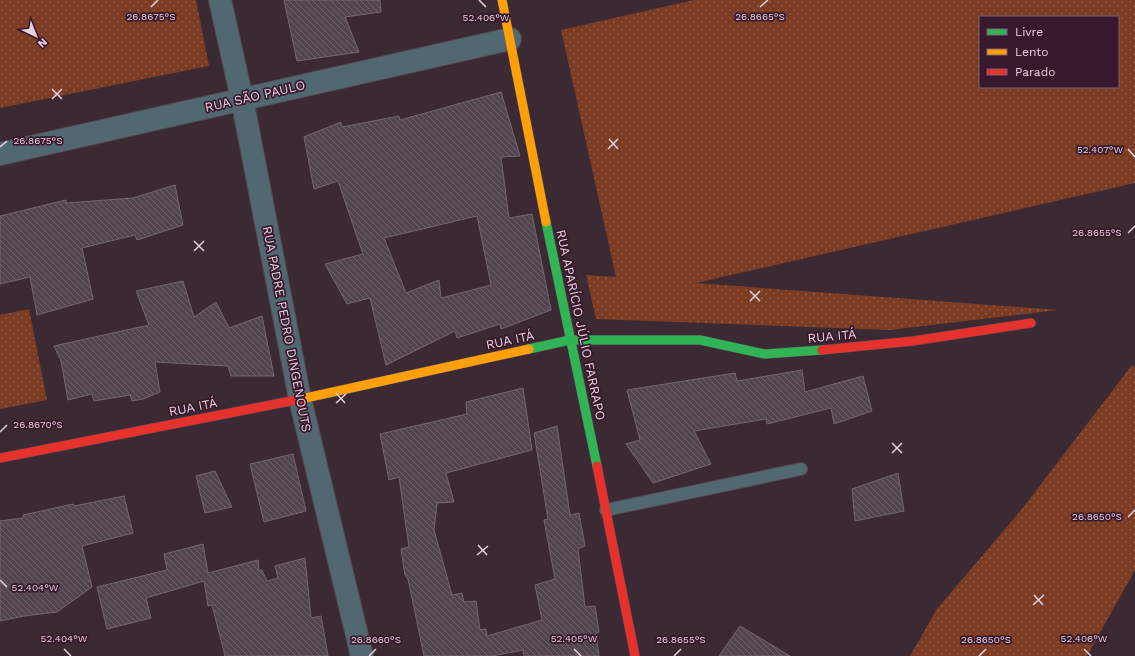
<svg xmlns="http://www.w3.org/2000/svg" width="1135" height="656" viewBox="0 0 1135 656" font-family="'Work Sans',sans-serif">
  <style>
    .grass { fill: url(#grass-dots); fill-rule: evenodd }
    .building { fill: url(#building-back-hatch); stroke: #746671; fill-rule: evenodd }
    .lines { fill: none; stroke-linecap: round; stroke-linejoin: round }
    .lane-casing { stroke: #55464e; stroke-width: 14 }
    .street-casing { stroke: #55464e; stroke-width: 24 }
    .fast-casing { stroke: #55464e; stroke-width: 10 }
    .slow-casing { stroke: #55464e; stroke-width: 10 }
    .jam-casing { stroke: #55464e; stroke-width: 10 }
    .lane { stroke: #516871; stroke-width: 12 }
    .street { stroke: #516871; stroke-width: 22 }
    .fast { stroke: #30b455; stroke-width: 9 }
    .slow { stroke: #ff9f0a; stroke-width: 9 }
    .jam { stroke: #e5322d; stroke-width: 9 }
    .ticks { fill: none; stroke: #e7d1de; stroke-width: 1.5 }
    .labels { text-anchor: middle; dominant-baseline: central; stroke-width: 3.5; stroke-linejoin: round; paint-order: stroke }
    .street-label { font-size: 13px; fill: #e7d1de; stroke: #38182c }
    .ticks-label { font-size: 10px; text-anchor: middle; fill: #e7d1de; stroke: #38182c; stroke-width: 3.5; stroke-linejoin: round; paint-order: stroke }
  </style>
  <defs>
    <pattern id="grass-dots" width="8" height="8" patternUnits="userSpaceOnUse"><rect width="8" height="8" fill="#7c3c24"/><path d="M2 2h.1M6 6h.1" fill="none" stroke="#8f5743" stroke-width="1.8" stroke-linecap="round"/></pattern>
    <pattern id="building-back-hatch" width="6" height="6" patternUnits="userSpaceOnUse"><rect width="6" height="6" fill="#524550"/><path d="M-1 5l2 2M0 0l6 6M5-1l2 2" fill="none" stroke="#6b5f69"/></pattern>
  </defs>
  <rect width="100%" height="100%" fill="#3b2934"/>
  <g class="grass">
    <polygon points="0,0 196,0 209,66 0,108"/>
    <path d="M 694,0 L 1135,0 L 1135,183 L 696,283 L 1058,310 L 890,330 L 596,319 L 586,275 L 616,277 L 561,30 ZM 980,17 L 1118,17 L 1118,87 L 980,87 Z"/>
    <polygon points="29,309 47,400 0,409 0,315"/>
    <polygon points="1132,365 1135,368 1135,570 1087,656 910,656 937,609 1022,509"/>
  </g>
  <g class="building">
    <polygon points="284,0 380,0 381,12 345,17 359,52 297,61"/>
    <path d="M 501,92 L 520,156 L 501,157 L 509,218 L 532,214 L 551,310 L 501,329 L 500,324 L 457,338 L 455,331 L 386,365 L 370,298 L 347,304 L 325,264 L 363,254 L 338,181 L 314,189 L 304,137 L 341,122 L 342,127 L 399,116 L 400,120 ZM 477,216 L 491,285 L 441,298 L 439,280 L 406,293 L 384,238 Z"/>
    <polygon points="175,185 183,225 137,240 135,235 82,248 93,299 37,315 30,277 0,284 0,216 66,200 66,203 133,198"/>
    <polygon points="183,281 194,317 216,302 229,328 262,316 274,376 231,376 228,366 155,362 160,392 143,399 132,401 130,395 94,401 92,394 68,400 61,361 54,346 149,325 136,291"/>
    <polygon points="802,370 805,392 863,376 872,411 834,424 831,408 767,424 766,419 694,431 711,464 653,483 626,444 640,440 627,390 735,373 737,381"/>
    <polygon points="523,388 532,450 446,473 454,502 437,503 434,530 452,595 462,593 464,602 476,601 480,630 486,629 487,636 542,620 535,585 555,579 544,520 548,519 534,433 557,426 570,515 579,513 585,546 578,549 585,607 595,606 599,632 596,633 599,656 524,656 523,650 492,656 424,656 408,579 405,575 401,549 409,547 399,477 389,480 380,434 467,414 466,402"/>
    <polygon points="293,454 306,511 264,522 250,464"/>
    <polygon points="215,471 232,507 205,513 196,476"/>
    <polygon points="898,473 904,511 855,521 852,489"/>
    <polygon points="124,496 133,533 82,546 92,587 57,612 24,616 0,621 0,521 23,518 23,515 73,504 74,506"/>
    <polygon points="203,544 208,573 258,560 259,571 262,570 267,581 278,578 275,566 305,558 311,618 321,616 328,656 225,656 212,605 208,606 204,581 146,598 151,618 107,629 97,587 167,570 164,554"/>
    <polygon points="740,626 790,656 719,656"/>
  </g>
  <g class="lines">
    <g class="lane-casing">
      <polyline id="lane" points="606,510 801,469"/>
    </g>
    <g class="street-casing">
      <g id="street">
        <polyline points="220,0 242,99 300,399 362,656"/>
        <polyline points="0,154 510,39"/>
      </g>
    </g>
    <g class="fast-casing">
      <g id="fast">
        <polyline points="546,222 597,466"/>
        <polyline points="529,349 570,340 700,340 765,354 822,350"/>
      </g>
    </g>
    <g class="slow-casing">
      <g id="slow">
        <polyline points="502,0 546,222"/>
        <polyline points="301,399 529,349"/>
      </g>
    </g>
    <g class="jam-casing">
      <g id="jam">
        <polyline points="822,350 913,341 1031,323"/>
        <polyline points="0,458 301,399"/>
        <polyline points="597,466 635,656"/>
      </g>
    </g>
    <use href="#lane" class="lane"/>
    <use href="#street" class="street"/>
    <use href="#fast" class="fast"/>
    <use href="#slow" class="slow"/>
    <use href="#jam" class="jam"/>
  </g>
  <path class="ticks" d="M 479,0 L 486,7M 151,7 L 158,0M 760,7 L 768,0M 52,89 L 62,99M 52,99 L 62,89M 609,139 L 618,149M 0,147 L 7,141M 608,149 L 618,139M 1128,149 L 1135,157M 1128,233 L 1135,226M 194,241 L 204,251M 194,251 L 204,241M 750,291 L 760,301M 750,301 L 760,291M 336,393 L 345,403M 336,403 L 346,394M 0,432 L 7,425M 892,443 L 902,453M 892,453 L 902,443M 1128,517 L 1135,510M 478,545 L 487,555M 477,555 L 488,546M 0,580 L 7,587M 1034,595 L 1043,605M 1033,605 L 1044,595M 64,649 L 71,656M 574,649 L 581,656M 1084,649 L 1091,656M 369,656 L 376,649M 674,656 L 681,649M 979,656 L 986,649"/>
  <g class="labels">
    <g class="street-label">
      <text transform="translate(255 96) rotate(-13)">RUA SÃO PAULO</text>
      <text transform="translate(581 325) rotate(78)">RUA APARÍCIO JÚLIO FARRAPO</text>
      <text transform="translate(287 329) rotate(79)">RUA PADRE PEDRO DINGENOUTS</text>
      <text transform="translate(832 336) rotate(-5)">RUA ITÁ</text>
      <text transform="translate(510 340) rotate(-12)">RUA ITÁ</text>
      <text transform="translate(193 407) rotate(-11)">RUA ITÁ</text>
    </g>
  </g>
  <g class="ticks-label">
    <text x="151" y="20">26.8675°S</text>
    <text x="760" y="20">26.8665°S</text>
    <text x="486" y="21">52.406°W</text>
    <text x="38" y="144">26.8675°S</text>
    <text x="1100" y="153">52.407°W</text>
    <text x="1097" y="236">26.8655°S</text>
    <text x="38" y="428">26.8670°S</text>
    <text x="1097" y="520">26.8650°S</text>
    <text x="35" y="591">52.404°W</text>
    <text x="64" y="642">52.404°W</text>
    <text x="574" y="642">52.405°W</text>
    <text x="1084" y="642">52.406°W</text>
    <text x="376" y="643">26.8660°S</text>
    <text x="681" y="643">26.8655°S</text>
    <text x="986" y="643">26.8650°S</text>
  </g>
  <rect x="979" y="16" width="140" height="72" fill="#38182c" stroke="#7e6273"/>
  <rect x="987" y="29" width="20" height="6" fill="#30b455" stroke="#7e6273"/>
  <text x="1015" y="36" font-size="12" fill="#e7d1de">Livre</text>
  <rect x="987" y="49" width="20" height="6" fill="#ff9f0a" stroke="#7e6273"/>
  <text x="1015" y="56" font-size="12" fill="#e7d1de">Lento</text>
  <rect x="987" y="69" width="20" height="6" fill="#e5322d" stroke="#7e6273"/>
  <text x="1015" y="76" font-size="12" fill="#e7d1de">Parado</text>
  <g transform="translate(36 36) rotate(137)" stroke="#38182c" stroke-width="3" paint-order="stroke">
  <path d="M0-3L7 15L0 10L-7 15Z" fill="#e7d1de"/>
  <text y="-6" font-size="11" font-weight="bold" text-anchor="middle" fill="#e7d1de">N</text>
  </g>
</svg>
